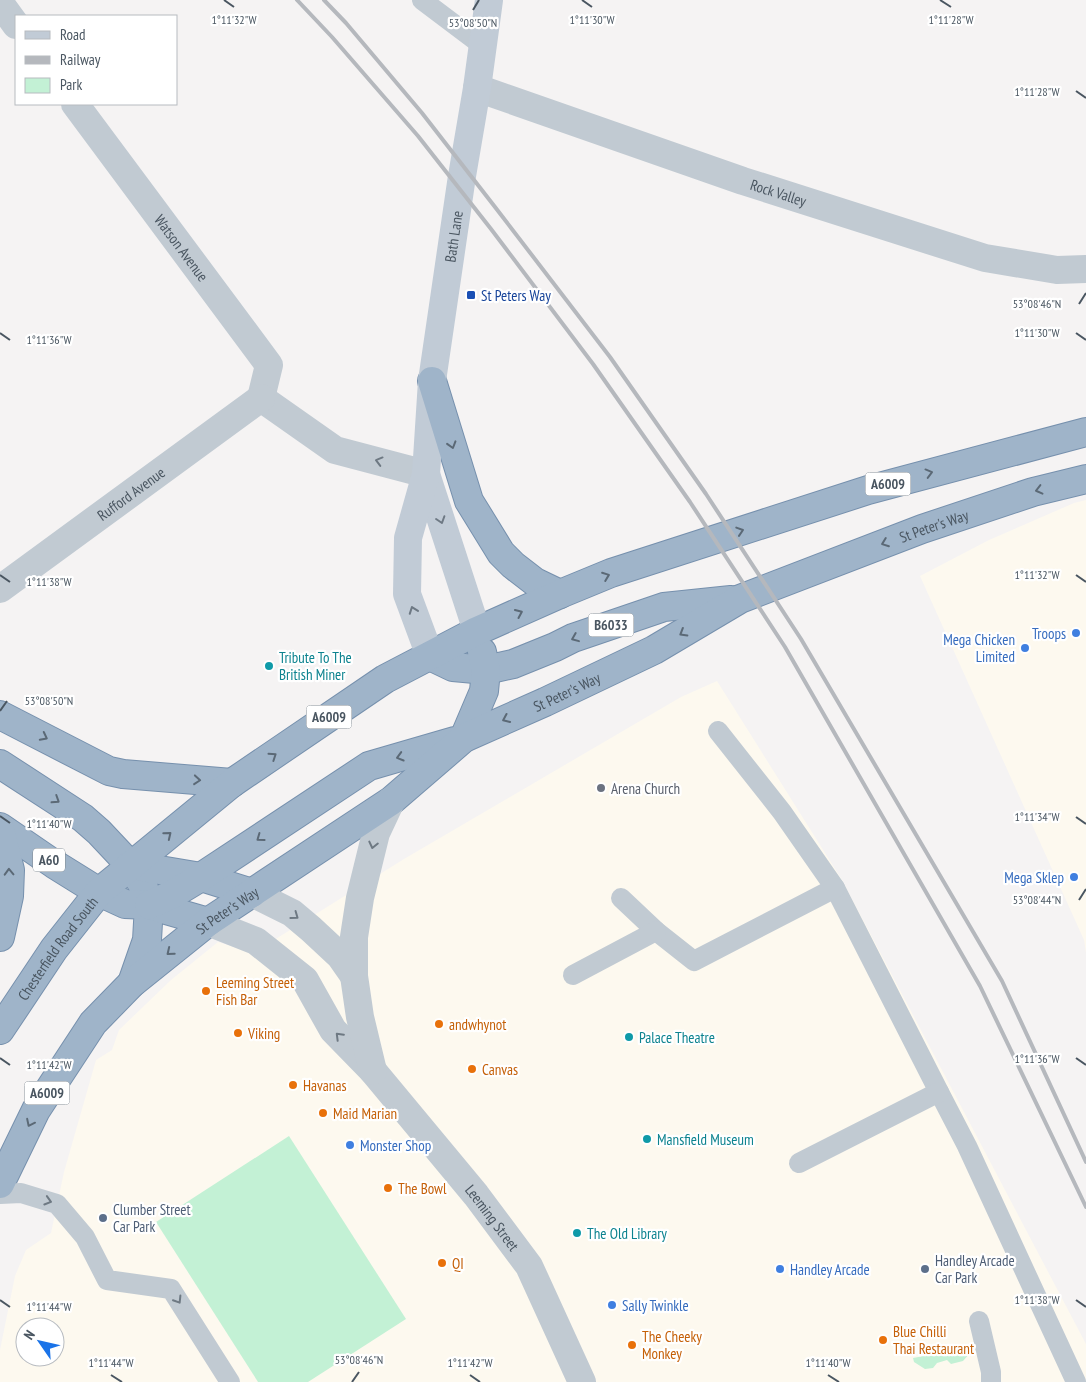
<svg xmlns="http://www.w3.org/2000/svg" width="1086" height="1382" viewBox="0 0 1086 1382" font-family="'PT Sans Narrow',sans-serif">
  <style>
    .commercial { fill: #fdf9ef; fill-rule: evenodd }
    .green { fill: #c3f1d5 }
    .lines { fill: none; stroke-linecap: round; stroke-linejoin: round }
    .trunk-casing { stroke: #7690ad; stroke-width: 30 }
    .service { stroke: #c1cad2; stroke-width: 20 }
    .minor { stroke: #c1cad2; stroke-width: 28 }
    .secondary { stroke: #c1cbd6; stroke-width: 28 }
    .trunk { stroke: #9fb4c9; stroke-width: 28 }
    .rail { stroke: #b5b8bd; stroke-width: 4 }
    .oneway { stroke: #5b6976 }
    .oneway2 { stroke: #6e7983 }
    .oneway3 { stroke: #6e7984 }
    .ticks { fill: none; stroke: #4a5661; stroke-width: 2 }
    .transit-dot { fill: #1a4fb4; stroke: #fff; stroke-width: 2 }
    .shop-dot { fill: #3f7fe0; stroke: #fff; stroke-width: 2 }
    .culture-dot { fill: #0f9aa8; stroke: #fff; stroke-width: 2 }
    .worship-dot { fill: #6b7280; stroke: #fff; stroke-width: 2 }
    .food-dot { fill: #e8710a; stroke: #fff; stroke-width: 2 }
    .service-dot { fill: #5c6f8a; stroke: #fff; stroke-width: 2 }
    .labels { text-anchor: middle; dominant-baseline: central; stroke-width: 4.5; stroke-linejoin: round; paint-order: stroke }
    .shield { fill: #fff; stroke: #808990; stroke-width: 1 }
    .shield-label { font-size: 14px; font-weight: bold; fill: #4a5661 }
    .street-label { font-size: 15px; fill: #4a5661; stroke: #fff }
    .transit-label { font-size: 15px; fill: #164399; stroke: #fff; text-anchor: start }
    .shop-label { font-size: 15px; fill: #366cbe; stroke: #fff; text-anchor: end }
    .culture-label { font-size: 15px; fill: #0d838f; stroke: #fff; text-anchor: start }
    .worship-label { font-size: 15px; fill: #5b616d; stroke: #fff; text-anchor: start }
    .food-label { font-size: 15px; fill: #c56008; stroke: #fff; text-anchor: start }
    .service-label { font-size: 15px; fill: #4e5e75; stroke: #fff; text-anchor: start }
    .ticks-label { font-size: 12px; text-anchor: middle; fill: #4a5661; stroke: #fff; stroke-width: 4.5; stroke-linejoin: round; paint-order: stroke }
  </style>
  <rect width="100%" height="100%" fill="#f5f3f3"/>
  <g class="commercial">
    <polygon points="1086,500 1086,953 1084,940 920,576 989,540 1074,503"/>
    <path d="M 717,681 L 842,880 L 1086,1344 L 1086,1382 L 0,1382 L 0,1350 L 15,1276 L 26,1250 L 51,1233 L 64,1172 L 96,1060 L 112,1050 L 119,1030 L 171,980 L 218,942 L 253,953 L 404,859 L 681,697 ZM 25,1327 L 55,1327 L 55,1357 L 25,1357 Z"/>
  </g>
  <g class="green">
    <polygon points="289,1136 406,1319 308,1382 258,1382 156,1222"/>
    <polygon points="968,1348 970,1353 963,1361 951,1364 947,1360 937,1363 933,1368 925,1369 914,1362 913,1358"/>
  </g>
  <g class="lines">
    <g class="trunk-casing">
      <g id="trunk">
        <polyline points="432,381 469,501 501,553 513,565 535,582 560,594"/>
        <polyline points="430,656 453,667 486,670 513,664 555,647 573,638 664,607 731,600"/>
        <polyline points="0,715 109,771 123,774 232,783"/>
        <polyline points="464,738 484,691 486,670 482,652"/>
        <polyline points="0,764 83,818 99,832 130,865 143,885 149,905 147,940 132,983"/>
        <polyline points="0,827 54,864 99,892 125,904 149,905 208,922"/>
        <polyline points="0,829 10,870 9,896 0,937"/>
        <polyline points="130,865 201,877 252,893"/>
        <polyline points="149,905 173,894 201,877 369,766 455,741"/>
        <path id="s6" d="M 0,1030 L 54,949 L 99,892 L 232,783 L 385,679 L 477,631 L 560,594 L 611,573 L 868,490 L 1086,432"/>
        <path id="s7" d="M 0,1184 L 36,1110 L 93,1023 L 132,983 L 208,922 L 391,801 L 464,738 L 545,702 L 654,650 L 740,599 L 922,529 L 1033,492 L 1086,479"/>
      </g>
    </g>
    <g class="service">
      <polyline points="422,0 483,46"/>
      <polyline points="718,731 782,812 835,888 939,1092 967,1146 1076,1382"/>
      <polyline points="621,898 656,931 694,961 835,888"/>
      <polyline points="573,975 656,931"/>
      <polyline points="799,1163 939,1092"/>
      <polyline points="0,1194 21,1193 57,1204 85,1237 107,1280 171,1289 230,1382"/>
      <polyline points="979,1321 991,1372 991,1382"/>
    </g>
    <g class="minor">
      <polyline points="0,3 16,25"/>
      <path id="s1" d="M 477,88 L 743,181 L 985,258 L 1057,270 L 1086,269"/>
      <path id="s2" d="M 75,104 L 269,365 L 261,398"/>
      <polyline points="261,398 335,450 426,474"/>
      <path id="s3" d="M 0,589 L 261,398"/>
      <polyline points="252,893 292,913 311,929 340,956 354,976"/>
      <path id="s4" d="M 208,922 L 256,941 L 305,980 L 333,1030 L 373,1071 L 476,1195 L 529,1266 L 582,1382"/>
      <polyline points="373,1071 360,1017 354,976 354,937 360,898 376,833 391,801"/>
    </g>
    <g class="secondary">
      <polyline points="426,474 477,631"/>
      <path id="s5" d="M 430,656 L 407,594 L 408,538 L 426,474 L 432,381 L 462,176 L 477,88 L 489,0"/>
    </g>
    <use href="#trunk" class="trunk"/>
    <g class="rail">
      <polyline points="297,0 332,37 418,136 491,229 593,364 690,502 785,647 980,986 1086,1207"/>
      <polyline points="324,0 346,23 422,113 495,207 610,357 706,494 801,639 1002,981 1086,1162"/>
    </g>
  </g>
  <defs><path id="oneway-chevron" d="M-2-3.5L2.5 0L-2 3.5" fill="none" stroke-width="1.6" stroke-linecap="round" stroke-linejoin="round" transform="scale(1.25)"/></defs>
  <g class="oneway">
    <use href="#oneway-chevron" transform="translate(452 445) rotate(73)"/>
    <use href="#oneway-chevron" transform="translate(929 473) rotate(-15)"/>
    <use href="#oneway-chevron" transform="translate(1039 490) rotate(166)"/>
    <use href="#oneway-chevron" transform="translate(740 531) rotate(-18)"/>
    <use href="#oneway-chevron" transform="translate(885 543) rotate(159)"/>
    <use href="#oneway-chevron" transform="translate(606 576) rotate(-21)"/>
    <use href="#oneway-chevron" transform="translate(519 613) rotate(-24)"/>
    <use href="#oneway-chevron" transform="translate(683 633) rotate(149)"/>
    <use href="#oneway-chevron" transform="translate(575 638) rotate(158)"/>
    <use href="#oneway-chevron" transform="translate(506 719) rotate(156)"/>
    <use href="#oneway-chevron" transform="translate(44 737) rotate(27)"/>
    <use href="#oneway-chevron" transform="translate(273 756) rotate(-34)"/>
    <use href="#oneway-chevron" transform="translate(400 757) rotate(164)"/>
    <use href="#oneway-chevron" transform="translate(197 780) rotate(5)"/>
    <use href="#oneway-chevron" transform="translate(56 800) rotate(33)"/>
    <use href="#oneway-chevron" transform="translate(168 835) rotate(-39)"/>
    <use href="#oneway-chevron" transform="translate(260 838) rotate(144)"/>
    <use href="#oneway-chevron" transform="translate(9 872) rotate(-92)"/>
    <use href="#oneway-chevron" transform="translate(170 952) rotate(141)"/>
    <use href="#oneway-chevron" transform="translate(30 1123) rotate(116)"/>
  </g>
  <g class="oneway2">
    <use href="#oneway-chevron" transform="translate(379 461) rotate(-165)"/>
    <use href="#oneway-chevron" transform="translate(373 845) rotate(103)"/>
    <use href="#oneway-chevron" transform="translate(295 916) rotate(36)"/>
    <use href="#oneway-chevron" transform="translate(339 1036) rotate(-135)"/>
    <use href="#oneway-chevron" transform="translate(48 1201) rotate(17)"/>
    <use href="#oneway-chevron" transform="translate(178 1300) rotate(58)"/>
  </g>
  <g class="oneway3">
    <use href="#oneway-chevron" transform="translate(441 520) rotate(72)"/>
    <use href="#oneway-chevron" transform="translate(413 610) rotate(-110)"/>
  </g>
  <path class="ticks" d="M 224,0 L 234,7M 582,0 L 592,7M 940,0 L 951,7M 473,10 L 479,0M 1076,91 L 1086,98M 1079,304 L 1086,293M 0,333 L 10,340M 1076,333 L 1086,340M 0,575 L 10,582M 1076,575 L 1086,582M 0,711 L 7,701M 0,816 L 10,823M 1076,817 L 1086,824M 1079,900 L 1086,889M 0,1058 L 10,1065M 1076,1058 L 1086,1065M 0,1300 L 10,1307M 1076,1300 L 1086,1307M 111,1375 L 122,1382M 470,1375 L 480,1382M 828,1375 L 839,1382M 352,1382 L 359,1372"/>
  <rect class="transit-dot" x="466" y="290" width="10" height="10" rx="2.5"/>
  <g class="shop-dot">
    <circle cx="1076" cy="633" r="5"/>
    <circle cx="1025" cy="648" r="5"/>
    <circle cx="1074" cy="877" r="5"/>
    <circle cx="350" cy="1145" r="5"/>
    <circle cx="780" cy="1269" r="5"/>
    <circle cx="612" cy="1305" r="5"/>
  </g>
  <g class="culture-dot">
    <circle cx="269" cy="666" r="5"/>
    <circle cx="629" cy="1037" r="5"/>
    <circle cx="647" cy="1139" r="5"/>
    <circle cx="577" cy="1233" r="5"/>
  </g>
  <circle class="worship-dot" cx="601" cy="788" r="5"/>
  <g class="food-dot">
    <circle cx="206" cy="991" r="5"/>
    <circle cx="439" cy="1024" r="5"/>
    <circle cx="238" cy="1033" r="5"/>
    <circle cx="472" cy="1069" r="5"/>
    <circle cx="293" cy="1085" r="5"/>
    <circle cx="323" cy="1113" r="5"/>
    <circle cx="388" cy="1188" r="5"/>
    <circle cx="442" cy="1263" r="5"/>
    <circle cx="883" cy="1340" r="5"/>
    <circle cx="632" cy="1345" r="5"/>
  </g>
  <g class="service-dot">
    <circle cx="103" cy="1218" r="5"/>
    <circle cx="925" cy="1269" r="5"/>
  </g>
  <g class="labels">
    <g class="shield">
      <rect x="865.5" y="472.5" width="45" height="23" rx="4"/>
      <rect x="588.5" y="613.5" width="45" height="23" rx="4"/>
      <rect x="306.5" y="705.5" width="45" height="23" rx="4"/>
      <rect x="33" y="848.5" width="32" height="23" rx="4"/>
      <rect x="24.5" y="1081.5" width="45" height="23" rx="4"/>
    </g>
    <g class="shield-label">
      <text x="888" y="484">A6009</text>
      <text x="611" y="625">B6033</text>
      <text x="329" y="717">A6009</text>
      <text x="49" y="860">A60</text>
      <text x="47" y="1093">A6009</text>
    </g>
    <g class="street-label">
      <text stroke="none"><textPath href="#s1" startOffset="319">Rock Valley</textPath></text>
      <text stroke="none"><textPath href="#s5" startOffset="428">Bath Lane</textPath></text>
      <text stroke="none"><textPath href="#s2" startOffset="179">Watson Avenue</textPath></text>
      <text stroke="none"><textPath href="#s3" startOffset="162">Rufford Avenue</textPath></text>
      <text stroke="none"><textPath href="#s7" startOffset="1172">St Peter's Way</textPath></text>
      <text stroke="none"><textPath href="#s7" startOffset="768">St Peter's Way</textPath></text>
      <text stroke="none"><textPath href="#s7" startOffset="362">St Peter's Way</textPath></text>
      <text stroke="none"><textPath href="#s6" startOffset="100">Chesterfield Road South</textPath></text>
      <text stroke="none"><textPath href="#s4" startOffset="418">Leeming Street</textPath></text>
    </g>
    <g class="transit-label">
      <text x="481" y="295">St Peters Way</text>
    </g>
    <g class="shop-label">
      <text x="1066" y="633">Troops</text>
      <text x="1015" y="639">Mega Chicken<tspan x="1015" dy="17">Limited</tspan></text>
      <text x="1064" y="877">Mega Sklep</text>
      <text x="360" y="1145" text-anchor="start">Monster Shop</text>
      <text x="790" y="1269" text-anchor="start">Handley Arcade</text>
      <text x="622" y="1305" text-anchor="start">Sally Twinkle</text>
    </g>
    <g class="culture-label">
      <text x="279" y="657">Tribute To The<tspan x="279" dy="17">British Miner</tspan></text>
      <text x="639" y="1037">Palace Theatre</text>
      <text x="657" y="1139">Mansfield Museum</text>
      <text x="587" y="1233">The Old Library</text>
    </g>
    <g class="worship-label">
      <text x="611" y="788">Arena Church</text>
    </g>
    <g class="food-label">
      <text x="216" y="982">Leeming Street<tspan x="216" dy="17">Fish Bar</tspan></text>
      <text x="449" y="1024">andwhynot</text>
      <text x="248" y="1033">Viking</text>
      <text x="482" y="1069">Canvas</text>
      <text x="303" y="1085">Havanas</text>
      <text x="333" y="1113">Maid Marian</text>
      <text x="398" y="1188">The Bowl</text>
      <text x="452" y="1263">QI</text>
      <text x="893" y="1331">Blue Chilli<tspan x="893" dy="17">Thai Restaurant</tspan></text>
      <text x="642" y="1336">The Cheeky<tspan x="642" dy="17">Monkey</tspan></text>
    </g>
    <g class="service-label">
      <text x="113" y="1209">Clumber Street<tspan x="113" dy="17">Car Park</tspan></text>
      <text x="935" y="1260">Handley Arcade<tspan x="935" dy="17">Car Park</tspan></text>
    </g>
  </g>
  <g class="ticks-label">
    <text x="234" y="24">1°11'32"W</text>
    <text x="592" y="24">1°11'30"W</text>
    <text x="951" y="24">1°11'28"W</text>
    <text x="473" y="27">53°08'50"N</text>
    <text x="1037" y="96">1°11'28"W</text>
    <text x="1037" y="308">53°08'46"N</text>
    <text x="1037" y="337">1°11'30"W</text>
    <text x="49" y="344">1°11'36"W</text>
    <text x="1037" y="579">1°11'32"W</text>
    <text x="49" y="586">1°11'38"W</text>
    <text x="49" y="705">53°08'50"N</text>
    <text x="1037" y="821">1°11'34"W</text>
    <text x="49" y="828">1°11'40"W</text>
    <text x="1037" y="904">53°08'44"N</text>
    <text x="1037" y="1063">1°11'36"W</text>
    <text x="49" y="1069">1°11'42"W</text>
    <text x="1037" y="1304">1°11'38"W</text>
    <text x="49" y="1311">1°11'44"W</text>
    <text x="359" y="1364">53°08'46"N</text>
    <text x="111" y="1367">1°11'44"W</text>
    <text x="470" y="1367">1°11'42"W</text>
    <text x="828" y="1367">1°11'40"W</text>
  </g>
  <rect x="15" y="15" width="162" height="90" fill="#ffffff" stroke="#b7bbc0"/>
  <rect x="25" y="31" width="25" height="8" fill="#c1cbd6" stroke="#b7bbc0"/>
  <text x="60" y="40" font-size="15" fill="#4a5661">Road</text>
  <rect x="25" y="56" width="25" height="8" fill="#b5b8bd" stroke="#b7bbc0"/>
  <text x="60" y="65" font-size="15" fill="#4a5661">Railway</text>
  <rect x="25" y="78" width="25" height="15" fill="#c3f1d5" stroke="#b7bbc0"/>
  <text x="60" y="90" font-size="15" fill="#4a5661">Park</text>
  <g transform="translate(40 1342) rotate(304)"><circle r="24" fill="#ffffff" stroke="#b7bbc0"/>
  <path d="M0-4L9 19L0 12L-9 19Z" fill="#1a73e8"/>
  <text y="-8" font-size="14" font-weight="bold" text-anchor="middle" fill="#4a5661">N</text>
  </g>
</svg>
